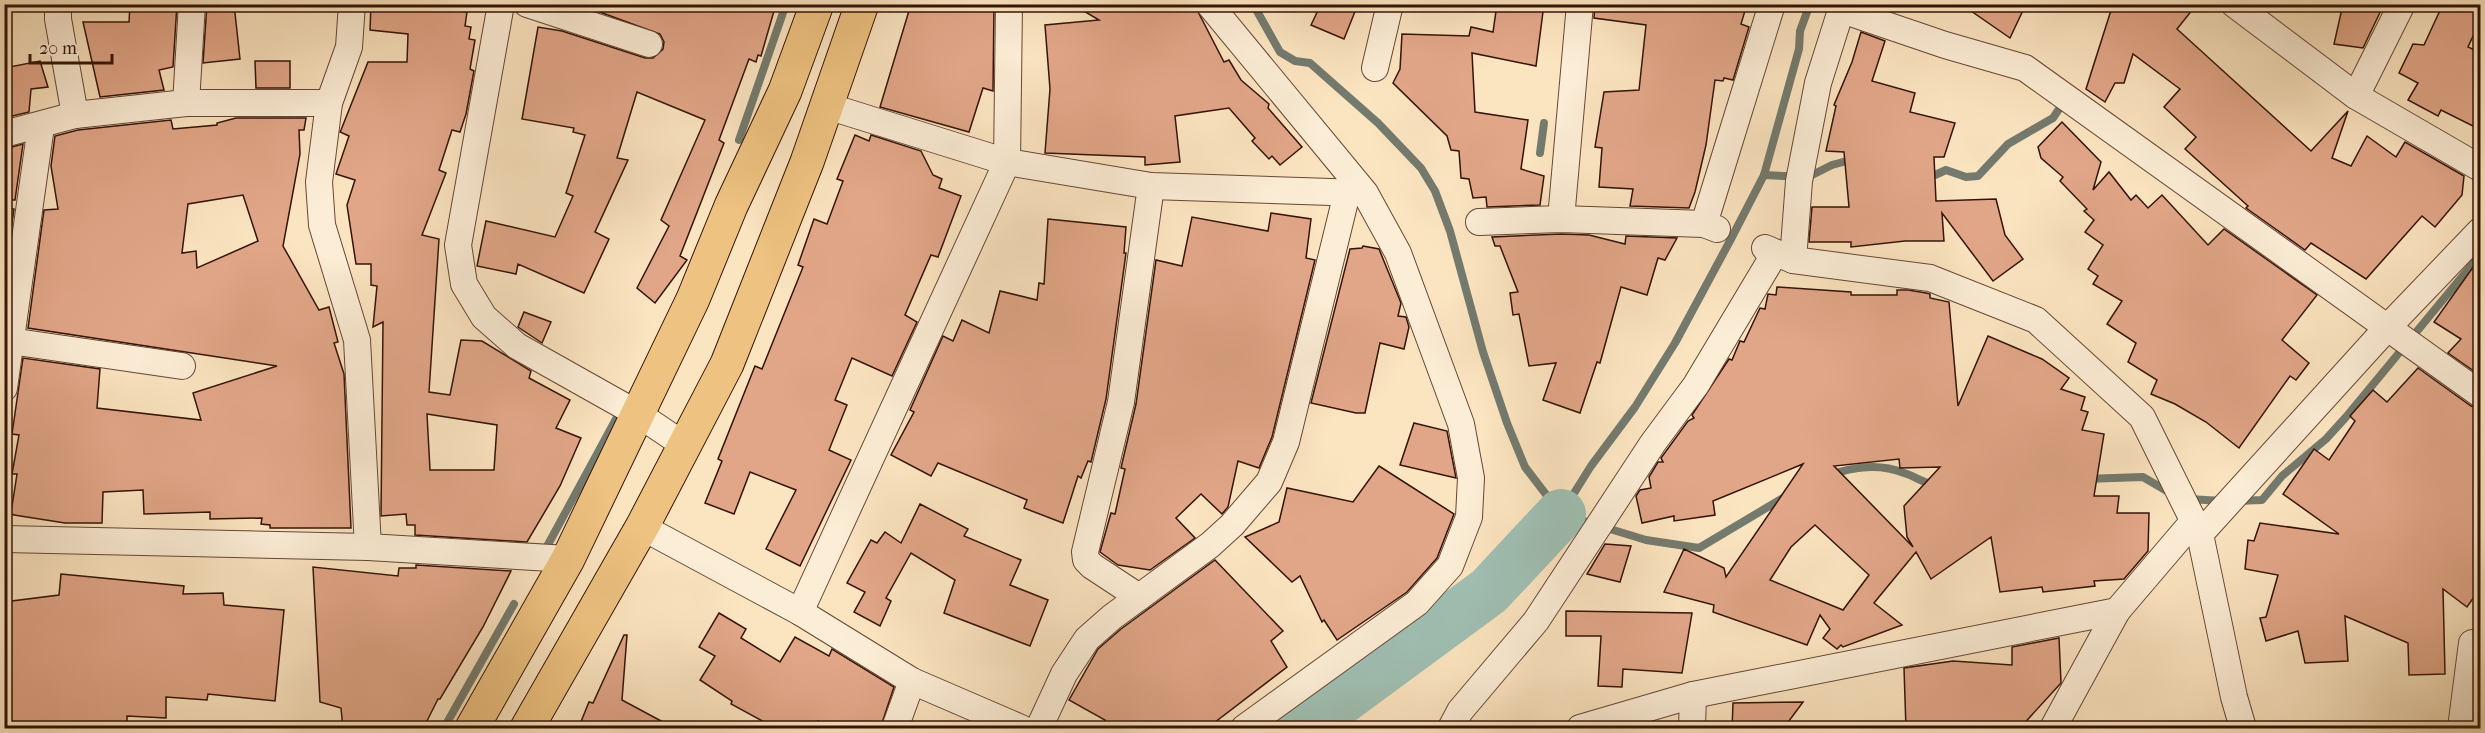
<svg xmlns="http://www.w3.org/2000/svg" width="2485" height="733" viewBox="0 0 2485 733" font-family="'IM FELL French Canon',serif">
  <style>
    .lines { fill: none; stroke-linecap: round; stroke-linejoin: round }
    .stream { stroke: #747a6e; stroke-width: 8 }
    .river { stroke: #9fbfb3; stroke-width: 50 }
    .building { fill: #e1a688; stroke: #341307; stroke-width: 1.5; fill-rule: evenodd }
    .minor-casing { stroke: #664735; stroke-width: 28 }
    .primary-casing { stroke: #341307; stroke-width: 35 }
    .minor { stroke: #fcedd6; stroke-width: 26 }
    .primary { stroke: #eec280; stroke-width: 33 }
  </style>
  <rect width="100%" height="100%" fill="#fbe4c0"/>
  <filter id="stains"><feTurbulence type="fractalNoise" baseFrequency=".00333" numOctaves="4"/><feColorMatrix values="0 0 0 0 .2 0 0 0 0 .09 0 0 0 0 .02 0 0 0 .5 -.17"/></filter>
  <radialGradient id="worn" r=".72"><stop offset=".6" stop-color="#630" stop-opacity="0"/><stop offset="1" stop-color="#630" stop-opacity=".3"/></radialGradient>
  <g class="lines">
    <g class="stream">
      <polyline points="1253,4 1280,52 1295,61 1310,63 1378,123 1421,168 1435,191 1450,231 1483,352 1507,423 1525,467 1561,514 1646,540 1699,548 1788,495"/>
      <polyline points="739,140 786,4"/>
      <polyline points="1540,153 1544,123"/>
      <polyline points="1764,175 1808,177 1832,165 1854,159"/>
      <polyline points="1924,176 1935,175 1946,170 1966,177 1978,176 2008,144 2053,118 2061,106"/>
      <path d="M 1829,475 C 1854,467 1879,463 1904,473 C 1914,476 1924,483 1935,485"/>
      <polyline points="2085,479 2143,477 2172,494"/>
      <polyline points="2188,499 2223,501"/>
      <polyline points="2235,501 2262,500 2282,476 2326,439 2346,417 2480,255"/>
      <polyline points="1561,514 1591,466 1635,407 1675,343 1731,239 1764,175 1799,49 1800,31 1810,4"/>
      <polyline points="544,552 622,408"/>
      <polyline points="444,728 514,604"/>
    </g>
    <polyline class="river" points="1303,728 1489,591 1561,514"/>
  </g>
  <g class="building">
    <polygon points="130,4 177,4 173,67 159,70 164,90 100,97 83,22 129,22"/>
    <polygon points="207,4 234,4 240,59 203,63"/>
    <path d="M 371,4 L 429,4 L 429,8 L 467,12 L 465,26 L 471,27 L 469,39 L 475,40 L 470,69 L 474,71 L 466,114 L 460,132 L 452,130 L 439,170 L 446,173 L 422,235 L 439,239 L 429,392 L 450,395 L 461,340 L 482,341 L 531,371 L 529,378 L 570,400 L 556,428 L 581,438 L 560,486 L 527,542 L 415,535 L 415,525 L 407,525 L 406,514 L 381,516 L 383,322 L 373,327 L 377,286 L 371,285 L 371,264 L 356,264 L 347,205 L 355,180 L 336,174 L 349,136 L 340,132 L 341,130 L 368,62 L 407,62 L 408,34 L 370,30 ZM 427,414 L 497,425 L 494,470 L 430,470 Z"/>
    <polygon points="600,4 776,4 761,56 758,55 756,62 749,59 719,140 724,143 680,256 687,260 655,303 637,288 669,226 661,220 705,120 637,92 617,158 628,160 595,232 609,239 584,293 518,264 516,274 477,266 486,221 555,237 573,196 566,193 585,135 573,132 574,128 522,119 538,27 562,31 645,58 653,58 663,49 664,42 660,34 597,11"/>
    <polygon points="911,4 994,4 993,91 983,88 969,132 880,107"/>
    <polygon points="1072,4 1194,4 1224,62 1229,60 1241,80 1269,104 1268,108 1302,147 1280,165 1272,156 1269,159 1252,141 1255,138 1229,108 1175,116 1180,162 1145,165 1145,157 1045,153 1050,89 1045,25 1099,20"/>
    <polygon points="1321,4 1358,4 1344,39 1311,25"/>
    <polygon points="1497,4 1544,4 1536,66 1472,53 1475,112 1528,120 1521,169 1544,176 1540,205 1487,207 1486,197 1473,198 1469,179 1461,178 1459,151 1451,150 1447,136 1393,83 1400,69 1402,34 1469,36 1471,27 1493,32"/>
    <polygon points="1595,4 1747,4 1741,24 1749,27 1733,80 1724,78 1723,81 1715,80 1706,145 1695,192 1689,208 1630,206 1633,189 1599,187 1602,148 1595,147 1604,92 1639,90 1646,25 1594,18"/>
    <polygon points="1961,4 2026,4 2010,38"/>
    <polygon points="2113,4 2197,4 2177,29 2311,151 2348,111 2332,158 2351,166 2367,136 2396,157 2405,142 2464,176 2462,195 2435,227 2422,216 2366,279 2311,243 2305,250 2246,208 2248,206 2185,149 2196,137 2164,107 2180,89 2133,54 2124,83 2115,83 2105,102 2086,89"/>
    <polygon points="2343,4 2384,4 2363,48 2334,44"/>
    <polygon points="2443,4 2481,4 2481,19 2468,47 2481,53 2481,130 2441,110 2438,116 2408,100 2418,83 2399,73 2413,44 2424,45"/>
    <polygon points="1861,32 1885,41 1872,81 1915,93 1910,112 1955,123 1944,157 1934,157 1936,201 1996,199 2005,235 2023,259 1993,281 1942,213 1944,241 1905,241 1851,247 1851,242 1809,242 1812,207 1849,207 1844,152 1826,151 1836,106 1834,105 1852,62"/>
    <polygon points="40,61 48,87 31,89 29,112 4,118 4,68"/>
    <polygon points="255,61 290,61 290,88 256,88"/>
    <path d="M 236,118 L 306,118 L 304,130 L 299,130 L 300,154 L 283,246 L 319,310 L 329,307 L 338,342 L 334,343 L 344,374 L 351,528 L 270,528 L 270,525 L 261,524 L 262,518 L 210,519 L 210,512 L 144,514 L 143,490 L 103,492 L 102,523 L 65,523 L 14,515 L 11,513 L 17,474 L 12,474 L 19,435 L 12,434 L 23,358 L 100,369 L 97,408 L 201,420 L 193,393 L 277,366 L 28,328 L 44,210 L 58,209 L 51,166 L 55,136 L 78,130 L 171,120 L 173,129 L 217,125 L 217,123 ZM 243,195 L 258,241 L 197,268 L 196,251 L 182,253 L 188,204 Z"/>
    <polygon points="2062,122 2101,162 2093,190 2109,172 2131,200 2136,195 2148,208 2162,195 2208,245 2224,229 2317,295 2282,340 2309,363 2296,380 2290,376 2239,448 2206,422 2175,404 2151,394 2157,380 2128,362 2136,343 2107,324 2122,301 2093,284 2098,276 2088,269 2103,245 2085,232 2094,220 2084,211 2087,209 2060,181 2063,177 2041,158 2038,147"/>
    <polygon points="855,135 869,141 871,135 921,151 933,175 942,179 939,188 961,196 938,257 931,255 905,315 917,322 892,376 852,358 835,400 847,405 829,450 851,460 800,566 766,549 796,490 750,472 734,514 705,503 722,461 718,459 755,366 762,369 803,267 798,265 814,219 827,224 843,181 837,179"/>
    <polygon points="23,144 15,200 4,200 4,149"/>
    <polygon points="4,207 14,209 4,277"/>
    <polygon points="1271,213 1311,219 1306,258 1315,260 1272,437 1259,468 1238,461 1228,507 1222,514 1201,494 1176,518 1195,538 1150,570 1118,565 1100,552 1111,513 1115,514 1125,469 1121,468 1136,404 1156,260 1182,266 1192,217 1268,231"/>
    <polygon points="1048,219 1126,227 1124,253 1126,253 1106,399 1091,462 1088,461 1081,478 1078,476 1063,523 1024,508 1027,500 938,463 931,476 891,455 914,412 910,410 943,336 953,341 962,320 989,333 1000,291 1037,300 1039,283 1044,284"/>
    <polygon points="1561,234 1589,235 1625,244 1626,236 1677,238 1665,260 1658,258 1647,295 1621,287 1600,363 1597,362 1580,413 1543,400 1556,363 1529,366 1519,314 1513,315 1510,293 1518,292 1500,246 1495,246 1492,237"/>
    <polygon points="1363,246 1379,249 1401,303 1398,316 1406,317 1409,327 1404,349 1380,343 1365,413 1356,413 1311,403 1350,249 1362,248"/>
    <polygon points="2481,256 2481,376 2448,353 2461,339 2434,322"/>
    <path d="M 1777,287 L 1851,292 L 1851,295 L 1897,295 L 1897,290 L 1908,290 L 1926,293 L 1930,294 L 1930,298 L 1949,302 L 1958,406 L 1988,336 L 2042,359 L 2069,378 L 2061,389 L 2085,397 L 2081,410 L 2088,412 L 2082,430 L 2104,434 L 2094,496 L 2119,496 L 2117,513 L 2149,513 L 2148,551 L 2124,579 L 2094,581 L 2095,586 L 2043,592 L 2042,587 L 2000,592 L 1991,537 L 1931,579 L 1916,552 L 1874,603 L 1902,625 L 1843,647 L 1841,645 L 1837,649 L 1823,638 L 1830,629 L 1820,615 L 1807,645 L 1713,612 L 1714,605 L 1664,592 L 1684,549 L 1724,568 L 1726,577 L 1803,464 L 1713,501 L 1715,515 L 1674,521 L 1674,516 L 1642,523 L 1636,496 L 1640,490 L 1651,488 L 1649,477 L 1658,462 L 1663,462 L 1661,458 L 1688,421 L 1694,418 L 1692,415 L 1729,359 L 1732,360 L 1740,341 L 1744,342 L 1760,308 L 1765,309 L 1768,294 L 1776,295 ZM 1899,459 L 1900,468 L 1940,467 L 1904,506 L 1907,537 L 1913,547 L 1834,466 ZM 1815,525 L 1869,575 L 1843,610 L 1770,580 L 1791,547 Z"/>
    <polygon points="524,312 551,322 542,343 518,327"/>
    <polygon points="2418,368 2471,406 2481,409 2481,587 2467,607 2443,589 2445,674 2409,675 2408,643 2345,616 2348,661 2305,663 2298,631 2266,641 2260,618 2266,617 2278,575 2245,569 2248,540 2254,541 2260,523 2339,534 2283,494 2314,449 2329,460 2355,421 2350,416 2373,390 2387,402"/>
    <polygon points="1414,423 1447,431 1456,478 1400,465"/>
    <polygon points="1379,466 1454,514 1437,558 1407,592 1337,640 1324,620 1322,622 1300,576 1292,582 1245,537 1279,522 1287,488 1353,502"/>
    <polygon points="920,504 968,529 964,536 1021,560 1010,585 1048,600 1030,646 944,613 955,580 911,553 886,598 891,601 880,626 854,612 865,592 847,583 871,540 877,543 885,532 901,543"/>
    <polygon points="1605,544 1631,546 1620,582 1587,574"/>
    <polygon points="1215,560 1283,631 1271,641 1287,667 1206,729 1101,729 1105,720 1069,700 1098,649 1121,629"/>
    <polygon points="416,565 511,571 483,627 440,699 438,699 423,729 343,729 341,708 320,702 313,567 398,576 399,568 416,568"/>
    <polygon points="61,574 184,586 183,594 223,593 224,605 284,610 275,701 208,694 207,700 166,697 166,718 127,716 127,729 4,729 4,602 59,595"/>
    <polygon points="1566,611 1692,613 1682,673 1623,669 1622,687 1598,686 1601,636 1566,636"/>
    <polygon points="719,613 746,629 741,638 780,662 795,637 829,656 832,649 894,687 880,729 834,729 818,721 814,729 777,729 731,704 732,701 700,680 715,656 699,647"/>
    <polygon points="624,635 627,635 622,700 676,729 578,729 589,702 593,703"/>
    <polygon points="2059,638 2061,683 2019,729 1906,729 1904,668 1953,661 2012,665 2012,647"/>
    <polygon points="1803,702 1783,729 1732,729 1733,703"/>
  </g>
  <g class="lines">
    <g class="minor-casing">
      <g id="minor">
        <polyline points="58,4 58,19 75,115"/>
        <polyline points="352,4 349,47 329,103 319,182 322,225 357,340 368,547"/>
        <polyline points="501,4 458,245 464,284 484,317 517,346 638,414 684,445"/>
        <polyline points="527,4 649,44"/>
        <polyline points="1209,4 1365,193 1398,253 1461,424 1471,478 1469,517 1450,566 1417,603 1244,728"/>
        <polyline points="2234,4 2356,96 2480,168"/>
        <polyline points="1842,10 1945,45 2025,68 2480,394"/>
        <polyline points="1375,68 1390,4"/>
        <polyline points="2356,96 2402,4"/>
        <polyline points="186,103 192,4"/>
        <polyline points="827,106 1007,162 1151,186 1362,193"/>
        <polyline points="4,134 75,115 186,103 329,103"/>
        <polyline points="1561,219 1580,4"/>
        <polyline points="1479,222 1561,219 1704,224 1717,229"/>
        <polyline points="1704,224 1772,4"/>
        <polyline points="1765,248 1793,260 1930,278 2036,320 2142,417 2200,534 2234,697 2243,728"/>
        <polyline points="1793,260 1799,181 1818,83 1843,4"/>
        <polyline points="10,341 182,366"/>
        <polyline points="4,388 41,126"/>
        <polyline points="642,527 800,612 912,681 1021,728"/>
        <polyline points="2200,534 2387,328 2480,231"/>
        <polyline points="4,539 368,547 568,559"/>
        <polyline points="1139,597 1092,566 1086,560 1085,552 1121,402 1151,186"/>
        <polyline points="800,612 1007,162 1009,4"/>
        <polyline points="895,728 912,681"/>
        <polyline points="1039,728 1064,674 1087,639 1112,617 1210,545 1232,525 1269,482 1286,442 1347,193"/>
        <polyline points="1451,728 1460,711 1536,621 1653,443 1696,385 1775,253"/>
        <polyline points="1580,728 1693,695 2117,611 2192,523"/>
        <polyline points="1692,728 1693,695"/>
        <polyline points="2053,728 2117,611"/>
        <polyline points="2461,728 2472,643"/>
      </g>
    </g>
    <g class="primary-casing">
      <g id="primary">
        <polyline points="472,728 568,559 693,299 731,206 785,91 817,4"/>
        <polyline points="527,728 642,527 727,364 807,162 862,4"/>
      </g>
    </g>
    <use href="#minor" class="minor"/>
    <use href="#primary" class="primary"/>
  </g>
  <rect width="2485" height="733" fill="none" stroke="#fbe4c0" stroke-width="24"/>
  <rect x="6" y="6" width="2473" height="721" fill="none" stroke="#341307" stroke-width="3"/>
  <rect x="12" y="12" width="2461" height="709" fill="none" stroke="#341307" stroke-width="1.5"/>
  <path d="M30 54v9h82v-9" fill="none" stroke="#341307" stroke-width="3"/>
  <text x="39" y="54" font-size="18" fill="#341307" stroke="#fcedd6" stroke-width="4.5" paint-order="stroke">20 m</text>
  <rect width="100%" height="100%" filter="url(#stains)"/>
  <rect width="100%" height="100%" fill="url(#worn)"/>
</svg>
